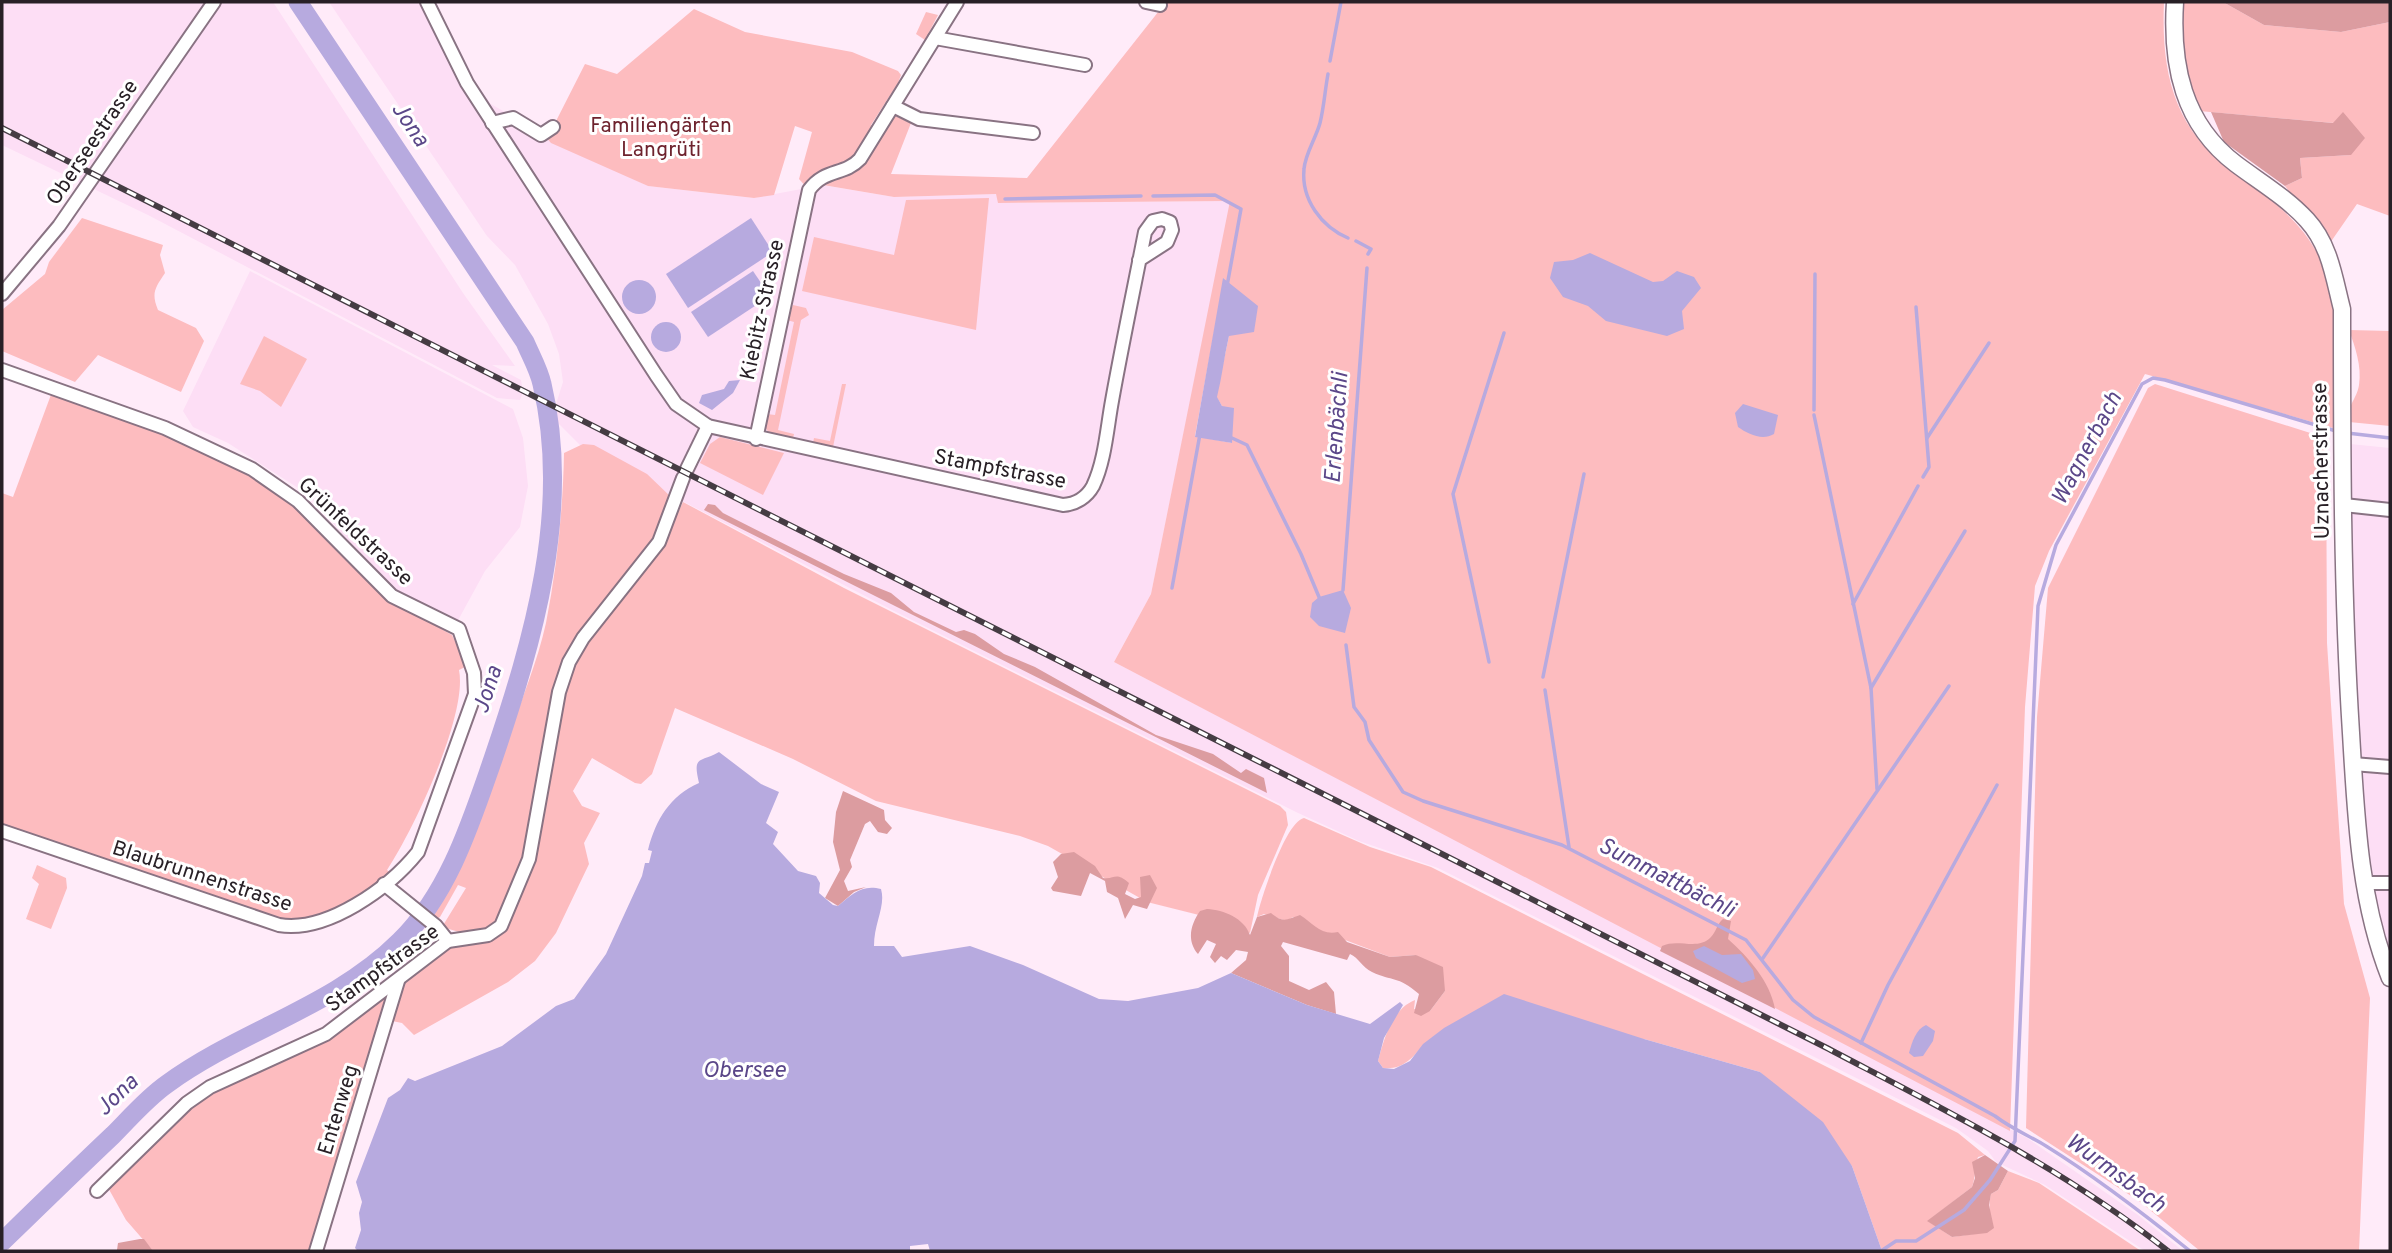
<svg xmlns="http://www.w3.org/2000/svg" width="2392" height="1253" viewBox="0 0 2392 1253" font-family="Overpass,sans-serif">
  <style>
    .built { fill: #fddef5 }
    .green { fill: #fdbcbf; fill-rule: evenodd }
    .forest { fill: #dc9ca0 }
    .water { fill: #b7aadf }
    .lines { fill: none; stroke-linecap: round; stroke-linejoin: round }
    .stream { stroke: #b7aadf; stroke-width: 3.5 }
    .river { stroke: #b7aadf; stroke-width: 19 }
    .minor-casing { stroke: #897383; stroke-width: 16 }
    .major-casing { stroke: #897383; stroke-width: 19 }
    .minor { stroke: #fff; stroke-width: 12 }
    .major { stroke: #fff; stroke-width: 16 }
    .rail-casing { stroke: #453c43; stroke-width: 6 }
    .rail { stroke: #fff; stroke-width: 3.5; stroke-dasharray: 10; stroke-linecap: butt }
    .labels { text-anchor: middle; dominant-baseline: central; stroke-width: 6; stroke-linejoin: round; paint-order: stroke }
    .park-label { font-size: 21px; fill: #6e232e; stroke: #fff }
    .street-label { font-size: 21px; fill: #282026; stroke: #fff }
    .water-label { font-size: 23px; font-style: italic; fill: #5b4789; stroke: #fff }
  </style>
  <rect width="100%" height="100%" fill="#ffebf9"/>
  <g class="built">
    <polygon points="2,2 273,2 463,293 515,366 492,365 521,380 523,392 520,400 497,398 148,215 2,145"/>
    <polygon points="329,2 427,2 444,39 491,104 544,135 648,186 754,198 822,185 894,197 996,194 999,203 1231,201 1151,594 1114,662 2027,1138 2138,1215 2183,1251 2145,1251 2045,1185 1996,1162 1988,1151 1956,1128 1438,868 1359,841 1296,812 894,611 586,451 558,423 556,404 563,382 559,354 548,324 515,265 487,236"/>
    <polygon points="250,271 513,409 523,438 528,486 520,527 485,571 456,624 401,593 370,565 306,493 228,443 193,427 183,411"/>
    <polygon points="2350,444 2390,448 2390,978 2370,917 2344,505"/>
  </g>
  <g class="green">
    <path d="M 1166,2 L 2164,2 C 2161,71 2173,128 2232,171 C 2269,198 2304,221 2323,265 C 2342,309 2333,380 2333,428 L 2145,374 L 2049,551 L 2035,586 L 2025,707 L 2010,1131 L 1114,662 L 1151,594 L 1230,201 L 998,203 L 996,194 L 894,197 L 823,185 L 809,190 L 799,179 L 812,132 L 795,126 L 774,195 L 754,198 L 648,186 L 551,143 L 544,135 L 553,127 L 585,64 L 617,74 L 694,9 L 745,32 L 852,52 L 898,71 L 901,75 L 898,83 L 871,125 L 884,131 L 893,115 L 911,123 L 891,174 L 1027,178 ZM 1224,278 L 1229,336 L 1216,396 L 1222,406 L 1232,443 L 1195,436 Z"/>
    <polygon points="2184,2 2223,2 2264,25 2341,32 2390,22 2390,216 2357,204 2330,243 2285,186 2302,178 2300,158 2351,155 2334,123 2199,111 2179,52"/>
    <polygon points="926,12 938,15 925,40 916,34"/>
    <polygon points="989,198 976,330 802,291 814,237 894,255 906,200"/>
    <path d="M 82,218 L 163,245 L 160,255 L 165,273 C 155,288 151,293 158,310 L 196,328 L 204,341 L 181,392 L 98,355 L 75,382 L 2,351 L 2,310 L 45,274 L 49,262 Z"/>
    <polygon points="793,305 806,308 809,315 801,320 778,430 794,434 793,438 769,433 765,427 767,414 775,415 794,322 787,320"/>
    <path d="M 2349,330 L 2390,331 L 2390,426 L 2349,422 C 2346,406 2357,399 2359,385 C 2362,366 2355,347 2349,330 Z"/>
    <polygon points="264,336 307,359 281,407 260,391 240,384"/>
    <polygon points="842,384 846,384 833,447 813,443 814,438 830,441"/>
    <polygon points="2155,384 2326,438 2327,643 2344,904 2370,998 2359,1251 2200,1251 2139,1201 2026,1128 2037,717 2048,588 2148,388"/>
    <path d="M 52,392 L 164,434 L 260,479 L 290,501 L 383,596 L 452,635 L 467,666 L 459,670 C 468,715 413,831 387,870 L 393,875 L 380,880 L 336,911 L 289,922 L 2,826 L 2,493 L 13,497 Z"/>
    <polygon points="720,437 784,453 763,495 700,463 710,444"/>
    <path d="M 583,444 L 594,445 L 647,474 L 671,497 L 656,538 L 570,651 L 526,852 L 500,921 L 486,931 L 466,934 L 442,927 L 466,888 L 458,885 L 440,917 L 435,920 L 430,917 C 461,862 484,805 505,745 C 519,706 537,664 546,623 C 557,567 563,510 564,453 Z"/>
    <polygon points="683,502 844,588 1280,806 1286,812 1288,825 1258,895 1250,933 1211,918 1147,902 1048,846 1020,836 876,801 793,759 675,708 652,774 641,784 635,783 592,758 573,791 582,806 600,813 584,843 589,864 556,933 535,961 508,982 414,1035 402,1023 387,1020 316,1251 153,1251 126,1220 106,1184 206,1094 316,1043 448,949 506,928 532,866 557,723 570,671 586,642 658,554"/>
    <path d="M 1304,818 L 1370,847 L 1431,867 L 1958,1133 L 1985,1155 L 1978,1157 C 1974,1168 1976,1176 1972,1187 L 1928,1221 L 1952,1237 L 1987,1232 C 1993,1214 1987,1211 1991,1194 L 1998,1190 L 2008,1171 L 2039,1183 L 2141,1251 L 1882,1251 L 1852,1166 L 1760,1072 L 1644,1039 L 1424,1044 C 1412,1059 1402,1070 1383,1068 L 1378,1061 C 1384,1039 1392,1009 1415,1000 L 1414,1009 L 1430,1011 L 1445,991 L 1416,955 L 1390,957 L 1316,929 L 1293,917 L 1287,921 L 1264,914 L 1257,917 C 1261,898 1286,821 1304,818 Z"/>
    <polygon points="37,865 66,878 67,888 51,929 26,919 39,884 32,878"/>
  </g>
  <g class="forest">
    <polygon points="2223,2 2390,2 2390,22 2341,32 2264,25"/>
    <polygon points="2211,112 2333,123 2343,112 2365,138 2351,155 2300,158 2302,178 2285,186 2224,142"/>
    <polygon points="708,504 715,505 723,513 844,574 891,593 914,612 956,632 964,630 975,634 1004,654 1035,667 1156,735 1213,754 1241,773 1246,769 1264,778 1267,793 704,510"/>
    <polygon points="843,791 884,810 885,820 892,828 887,834 878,832 870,821 865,824 850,860 852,867 844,881 848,891 866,887 854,892 838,906 825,898 840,870 833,842 836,812"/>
    <path d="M 1074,852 L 1095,866 L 1103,878 C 1115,880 1115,871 1129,883 L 1125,894 L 1135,899 L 1141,897 L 1140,877 L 1150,875 L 1157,888 L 1147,909 L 1133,905 L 1125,919 L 1118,898 L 1107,892 L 1105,881 L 1090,873 L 1081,896 L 1053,891 L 1051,888 L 1058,877 L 1053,862 L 1061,854 Z"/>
    <path d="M 1207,909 C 1224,910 1244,918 1250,935 L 1257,917 L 1271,913 C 1283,923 1286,920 1300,915 C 1313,923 1321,936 1338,932 L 1347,942 L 1390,957 L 1416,955 L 1443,967 L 1445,991 L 1430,1011 L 1421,1016 L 1414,1013 L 1419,994 C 1397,975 1393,982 1372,972 C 1362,967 1359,958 1350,954 L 1347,960 L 1283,942 L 1281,946 L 1289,956 L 1289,981 L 1309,990 L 1326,982 L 1334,992 L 1336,1014 L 1307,1005 L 1231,973 L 1246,960 L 1248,952 L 1236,950 L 1227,960 L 1221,956 L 1215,963 L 1210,957 L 1216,944 L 1207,940 L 1198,954 C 1186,940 1191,924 1200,911 Z"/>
    <path d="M 1723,919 L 1731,921 L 1728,939 C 1748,957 1770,981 1775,1009 L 1660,951 L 1662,946 C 1678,938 1698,951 1711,937 C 1716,932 1717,924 1723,919 Z"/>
    <polygon points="1985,1155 2008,1171 1998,1190 1991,1194 1989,1205 1994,1228 1987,1233 1952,1237 1927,1221 1972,1187 1975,1178 1972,1162"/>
    <polygon points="140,1239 144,1239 153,1251 117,1250 118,1243"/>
  </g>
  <g class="water">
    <polygon points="751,218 773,252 688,308 666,274"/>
    <polygon points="1590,253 1653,282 1663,281 1677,271 1694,277 1701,288 1682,311 1684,329 1667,336 1606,321 1588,306 1563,297 1550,278 1554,262 1573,260"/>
    <polygon points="753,271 770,296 708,337 691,312"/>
    <path d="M 1223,278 L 1258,306 L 1254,332 L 1229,336 C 1224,357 1222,377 1217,397 L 1222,406 L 1234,408 L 1232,443 L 1195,437 Z"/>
    <circle cx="639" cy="297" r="17"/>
    <circle cx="666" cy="337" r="15"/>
    <polygon points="740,380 733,393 712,410 699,403 702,395 724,389 729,381"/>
    <path d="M 1743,404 L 1778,415 L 1774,434 C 1762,441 1748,434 1738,427 L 1735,413 Z"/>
    <polygon points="1343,590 1351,608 1345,633 1319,626 1310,617 1312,603 1319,597"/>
    <path d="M 719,752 L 761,784 L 779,792 L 766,823 L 778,832 L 773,844 L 798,871 L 816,876 L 820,883 L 819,893 L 833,905 L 838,906 C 852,894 862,884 881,889 C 886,906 874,923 874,946 L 894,946 L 902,957 L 970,946 L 1023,965 L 1099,999 L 1128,1001 L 1198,988 L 1231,973 L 1307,1005 L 1370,1024 L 1400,1002 L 1403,1005 L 1384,1038 L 1378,1061 L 1383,1068 L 1394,1069 L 1410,1061 L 1423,1044 L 1444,1028 L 1504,994 L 1644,1039 L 1760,1072 L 1823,1122 L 1852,1166 L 1882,1251 L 930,1251 L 928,1244 L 910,1246 L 910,1251 L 358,1251 L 355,1248 L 361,1230 L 359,1213 L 362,1202 L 356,1182 L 388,1098 L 400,1090 L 408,1078 L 415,1081 L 502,1046 L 556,1006 L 574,999 L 606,954 L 642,876 L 645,863 L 649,863 L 652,851 L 648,850 C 656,819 670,796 699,783 C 692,754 701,763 719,752 Z"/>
    <polygon points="1704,946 1722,955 1741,954 1753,970 1755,979 1742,983 1696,958 1693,951"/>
    <path d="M 1926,1025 L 1935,1031 L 1933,1041 L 1923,1056 L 1914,1057 L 1909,1053 C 1912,1042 1916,1029 1926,1025 Z"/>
  </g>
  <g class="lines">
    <g class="stream">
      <polyline points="1330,61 1341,2"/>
      <path d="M 1328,74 C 1325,90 1324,107 1320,123 C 1316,138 1305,154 1304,169 C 1301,200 1322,227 1348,238"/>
      <polyline points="1153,196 1215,195 1241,209 1227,286"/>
      <polyline points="1005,199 1141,196"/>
      <polyline points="1356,241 1371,249 1368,254"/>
      <polyline points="1916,307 1929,467 1923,477"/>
      <polyline points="1814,410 1815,274"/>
      <polyline points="1814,415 1871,688 1877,789"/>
      <polyline points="2347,433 2390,438"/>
      <polyline points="1232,438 1247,445 1301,554 1319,597"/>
      <polyline points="1927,438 1989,343"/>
      <polyline points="1172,588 1200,434"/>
      <polyline points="1343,590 1367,268"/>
      <polyline points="1853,604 1918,486"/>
      <path d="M 1346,645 L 1354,707 L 1365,722 L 1369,740 L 1403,792 L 1423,801 L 1562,845 L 1746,940 L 1793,1000 L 1814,1017 L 1995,1116 C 2012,1129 2028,1135 2046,1146 C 2096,1177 2144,1214 2190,1251"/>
      <polyline points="1489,662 1453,494 1504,333"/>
      <polyline points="1543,677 1584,474"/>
      <polyline points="1871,688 1965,531"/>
      <polyline points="1545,690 1569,847"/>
      <polyline points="1763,958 1949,686"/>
      <polyline points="1861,1043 1888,985 1997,785"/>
      <polyline points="1881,1251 1896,1241 1916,1241 1964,1210 1990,1180 2015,1141 2038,606 2056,545 2142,384 2153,378 2165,380 2336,431"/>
    </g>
    <path class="river" d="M 2,1242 C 39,1206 76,1170 113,1135 C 130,1118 147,1098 167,1084 C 241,1030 334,1007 400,941 C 449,893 471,822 493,759 C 533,641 572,510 542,384 C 539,370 531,356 525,342 L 298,2"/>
    <g class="minor-casing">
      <g id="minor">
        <path d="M 427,2 L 467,83 L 656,375 L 676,404 L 708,426 L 1063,505 C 1076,504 1087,497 1093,486 C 1105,461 1107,428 1112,401 C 1122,345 1134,288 1145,232 L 1153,221 L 1162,219 L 1170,222 L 1172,230 L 1167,242 L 1139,260"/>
        <polyline points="1146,2 1160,5"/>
        <polyline points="935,38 1085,65"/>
        <polyline points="893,106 919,119 1033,133"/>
        <polyline points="492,123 513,118 541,135 553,127"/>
        <polyline points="2,294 59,226 214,2"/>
        <path d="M 2,370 L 165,428 L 252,469 L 298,501 L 392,596 L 459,629 L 474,673 L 475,694 L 418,852 C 389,888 327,933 279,925 L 2,831"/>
        <path d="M 756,439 L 809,190 C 825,168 844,176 860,159 L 957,2"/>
        <polyline points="687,469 708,426"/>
        <polyline points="2344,505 2390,510"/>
        <polyline points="2353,764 2390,767"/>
        <polyline points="2364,883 2390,883"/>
        <polyline points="384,884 436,926 448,941"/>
        <polyline points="97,1191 187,1103 210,1087 326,1034 448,941 488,935 501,926 529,859 559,692 569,662 583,638 659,542 683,478"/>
        <polyline points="316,1251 398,981"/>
      </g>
    </g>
    <g class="major-casing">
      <path id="major" d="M 2175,2 C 2171,65 2183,124 2236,164 C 2260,182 2287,198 2307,220 C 2330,245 2334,278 2342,309 C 2342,450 2342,592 2351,733 C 2356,816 2359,900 2390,978"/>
    </g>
    <use href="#minor" class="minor"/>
    <use href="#major" class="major"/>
    <g class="rail-casing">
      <path id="rail" d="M 2,128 L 1825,1047 C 1943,1109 2063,1168 2168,1251"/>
    </g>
    <use href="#rail" class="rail"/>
  </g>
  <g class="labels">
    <g class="park-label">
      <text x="661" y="126">Familiengärten<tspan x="661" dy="24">Langrüti</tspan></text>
    </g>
    <g class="street-label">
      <text transform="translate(93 143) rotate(-56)">Oberseestrasse</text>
      <text transform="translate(763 310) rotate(-78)">Kiebitz-Strasse</text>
      <text transform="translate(2322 461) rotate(-91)">Uznacherstrasse</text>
      <text transform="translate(1000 470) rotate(11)">Stampfstrasse</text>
      <text transform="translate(355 532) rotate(43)">Grünfeldstrasse</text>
      <text transform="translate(202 877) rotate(18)">Blaubrunnenstrasse</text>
      <text transform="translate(383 969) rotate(-36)">Stampfstrasse</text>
      <text transform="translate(339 1110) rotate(-73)">Entenweg</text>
    </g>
    <g class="water-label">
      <text transform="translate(409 125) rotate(56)">Jona</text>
      <text transform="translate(1338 428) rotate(-86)">Erlenbächli</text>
      <text transform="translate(2088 449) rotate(-62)">Wagnerbach</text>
      <text transform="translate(489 690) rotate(-72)">Jona</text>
      <text transform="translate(1666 879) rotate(27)">Summattbächli</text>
      <text x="744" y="1071">Obersee</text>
      <text transform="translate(118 1096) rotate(-44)">Jona</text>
      <text transform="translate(2115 1174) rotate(36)">Wurmsbach</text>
    </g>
  </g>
  <rect width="2392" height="1253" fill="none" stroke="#282026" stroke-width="7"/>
</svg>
